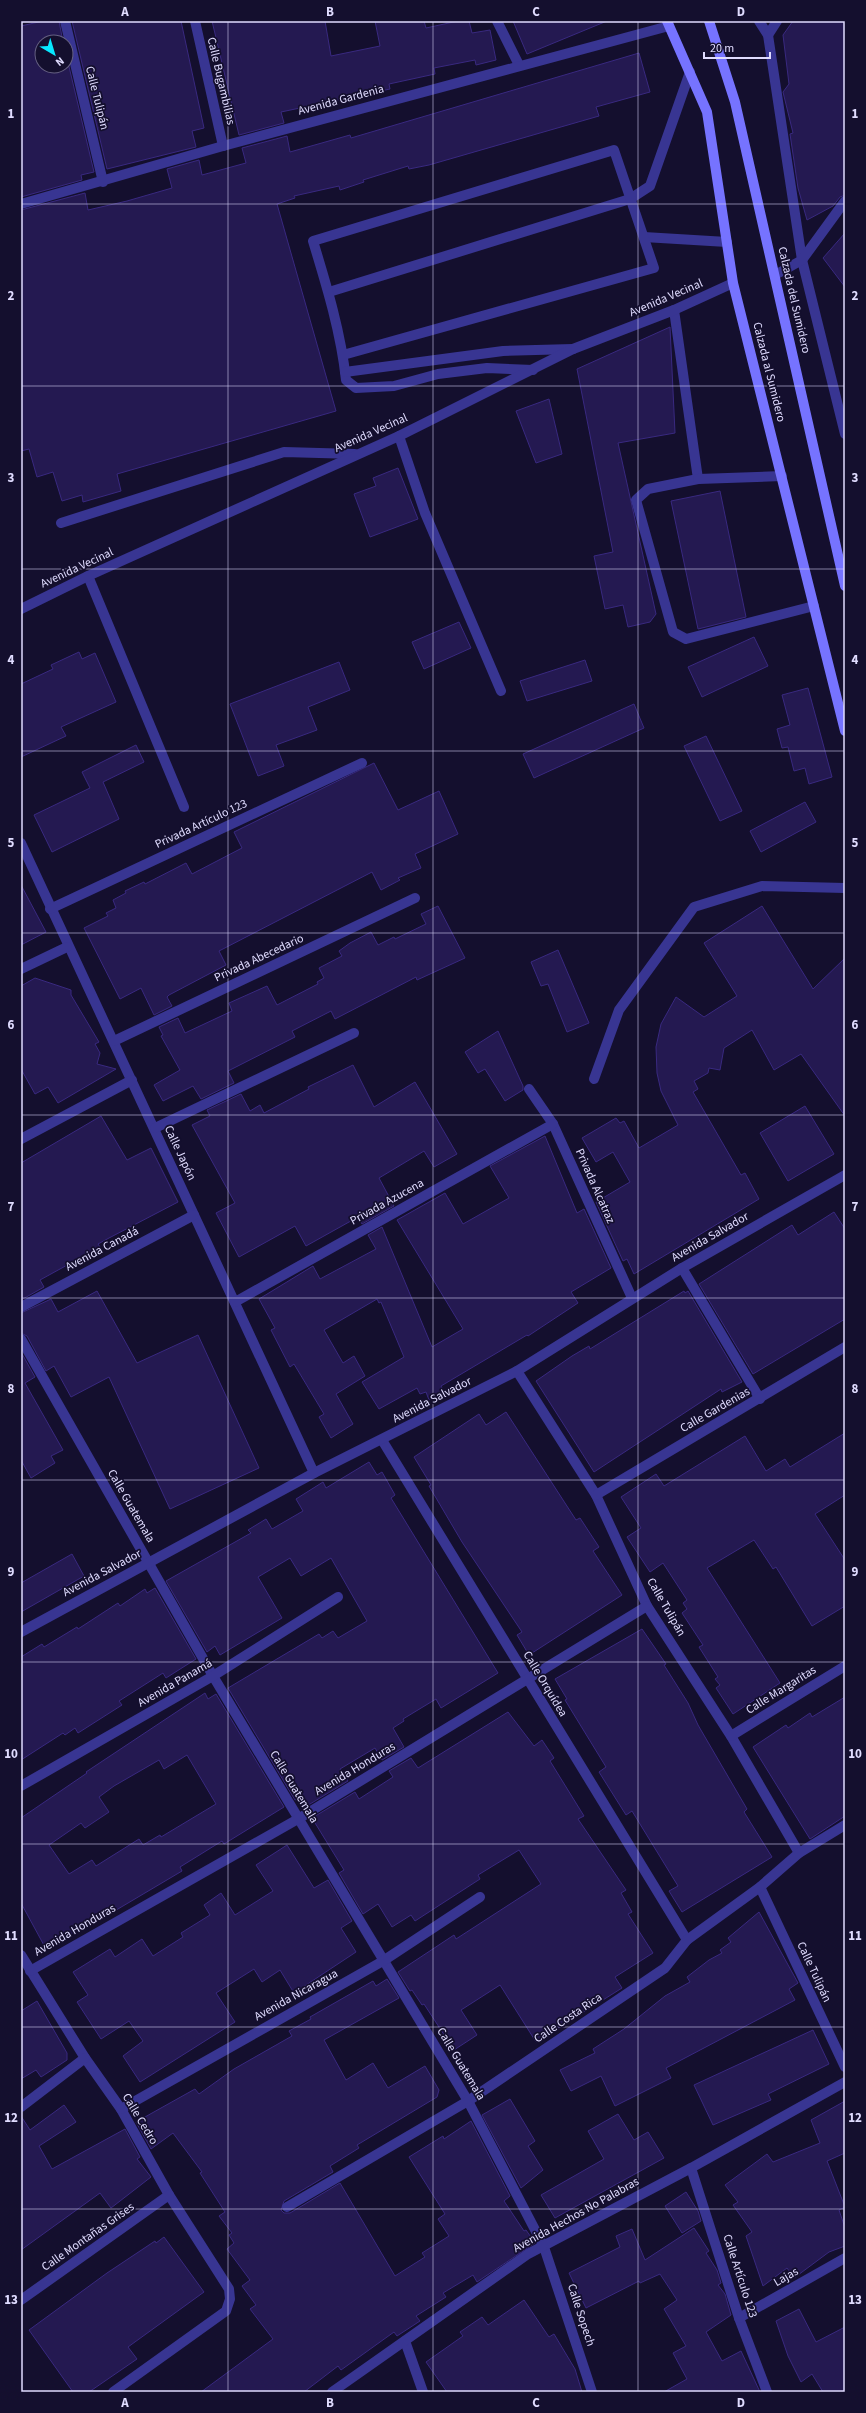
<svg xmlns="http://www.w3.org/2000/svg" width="866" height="2413" viewBox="0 0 866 2413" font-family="'Source Sans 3',sans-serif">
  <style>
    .building { fill: #241951; stroke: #392980; fill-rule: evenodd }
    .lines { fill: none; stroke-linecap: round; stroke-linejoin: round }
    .service { stroke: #383592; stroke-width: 10 }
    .minor { stroke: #383592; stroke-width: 10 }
    .tertiary { stroke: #383592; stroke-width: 10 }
    .secondary { stroke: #7673ff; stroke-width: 10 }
    .grid { fill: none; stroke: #e0dcff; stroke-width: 1; stroke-opacity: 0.55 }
    .labels { text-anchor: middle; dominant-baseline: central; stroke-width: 3.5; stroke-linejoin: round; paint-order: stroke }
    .street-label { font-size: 12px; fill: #e0dcff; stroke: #140f2e }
    .neatline { fill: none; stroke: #e0dcff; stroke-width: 1.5 }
    .grid-label { font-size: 13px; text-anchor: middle; font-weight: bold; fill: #e0dcff }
  </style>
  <rect width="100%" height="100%" fill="#140f2e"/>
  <g class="building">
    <polygon points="43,21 59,21 63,42 42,42 42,66 66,66 66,54 94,172 81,175 82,180 21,197 21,26"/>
    <polygon points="72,21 181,21 204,128 192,131 196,147 107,169"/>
    <polygon points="212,21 325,21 331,56 380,46 375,21 424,21 426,28 458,21 469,21 472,33 490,30 496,60 476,65 475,60 434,68 435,74 389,84 390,89 281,112 284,123 239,135"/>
    <polygon points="513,21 607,21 527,54"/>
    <polygon points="793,21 845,21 845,195 840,197 833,206 807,220 798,188 790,134 793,133 783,92 789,84 783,35"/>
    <polygon points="639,53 650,92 596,107 599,116 429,165 409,169 408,166 363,180 364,182 340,190 339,186 294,196 295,198 277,204 336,411 117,474 121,491 83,502 82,495 62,501 53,472 37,477 29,449 21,451 21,210 85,193 88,210 127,201 172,188 167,169 199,160 202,175 246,163 242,148 287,136 290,152 350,135 351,138"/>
    <polygon points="845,233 845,287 823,258"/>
    <polygon points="670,327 675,433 618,443 656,614 650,622 628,627 623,605 605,609 594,556 613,552 577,369"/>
    <polygon points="549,399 562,454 536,463 516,411"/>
    <polygon points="398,468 418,519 370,537 354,494 376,486 373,478"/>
    <polygon points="720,491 746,617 698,629 671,501"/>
    <polygon points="459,622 471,648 424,669 412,642"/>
    <polygon points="754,637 768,666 702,697 688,667"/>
    <polygon points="79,652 82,659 95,653 116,702 61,727 66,736 21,757 21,684 53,669 51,665"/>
    <polygon points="585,660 592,681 527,701 520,681"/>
    <polygon points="339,662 350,690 308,707 317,730 276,745 284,766 258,776 230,704"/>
    <polygon points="808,688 832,777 809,784 805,768 794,771 788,747 782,748 777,729 790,725 782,695"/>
    <polygon points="634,704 644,728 534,778 523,754"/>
    <polygon points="706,736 742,811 720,821 684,746"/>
    <polygon points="136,745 144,762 103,782 119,819 52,852 34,815 90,788 82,772"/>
    <polygon points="374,763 398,810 439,791 458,834 415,854 421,868 398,878 400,880 381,890 372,872 219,951 226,965 169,995 167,997 172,1006 154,1015 141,988 120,999 84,928 108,916 106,913 116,908 113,900 126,893 125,891 144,882 145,884 186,863 192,874 242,848 234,832"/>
    <polygon points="805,802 816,822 761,852 750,831"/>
    <polygon points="21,885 46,932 21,945"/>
    <polygon points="438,906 465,958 417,980 416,977 335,1019 331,1011 292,1031 295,1037 228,1071 234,1083 201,1099 193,1086 163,1101 154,1085 180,1070 161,1036 163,1035 159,1027 178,1018 185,1033 232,1011 229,1003 267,986 277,1005 318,984 317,982 324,978 319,968 342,956 339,951 350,943 371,932 378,945 394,937 395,939 426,924 421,914"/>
    <polygon points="762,906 813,989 845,958 845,1116 801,1054 774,1070 752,1030 724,1048 720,1070 709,1068 708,1073 694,1081 698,1089 693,1092 741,1175 745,1173 759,1199 634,1274 627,1259 623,1261 596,1202 630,1182 613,1152 596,1162 582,1138 616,1118 620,1123 624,1121 639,1148 678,1125 661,1091 657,1073 656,1047 661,1024 676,997 704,1017 737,996 704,943"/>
    <polygon points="558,950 589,1023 567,1032 548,984 541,986 531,962"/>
    <polygon points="35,978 71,990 71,995 99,1042 95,1044 100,1053 97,1064 116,1069 58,1103 48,1087 35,1094 21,1069 21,986"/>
    <polygon points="498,1031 523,1086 523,1090 505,1101 485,1069 478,1073 465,1052"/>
    <polygon points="353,1065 374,1107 415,1082 457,1154 434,1167 424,1151 379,1178 394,1206 362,1224 358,1217 306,1246 295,1226 239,1257 216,1213 235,1203 192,1125 210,1116 207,1110 241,1094 250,1111 260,1105 264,1113 309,1089 308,1087"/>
    <polygon points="805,1106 834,1154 788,1181 760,1133"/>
    <polygon points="101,1116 127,1160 151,1148 178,1202 109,1238 98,1244 100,1247 40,1280 44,1287 21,1300 21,1163"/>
    <polygon points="545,1136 577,1213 584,1209 611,1268 571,1292 578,1303 528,1336 527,1335 441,1386 445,1394 429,1400 426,1392 420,1394 417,1388 379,1409 362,1382 404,1357 381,1302 379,1303 377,1299 324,1330 343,1363 354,1356 365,1376 336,1394 353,1424 331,1438 319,1417 324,1414 294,1364 290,1367 271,1330 275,1328 259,1299 313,1266 320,1279 376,1249 368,1235 382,1227 432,1347 463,1329 397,1220 445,1193 463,1224 509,1198 490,1166"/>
    <polygon points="834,1212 845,1229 845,1319 753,1374 699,1284 792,1225 798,1235"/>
    <polygon points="97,1291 137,1363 198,1335 259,1468 170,1509 109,1377 71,1397 54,1366 46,1371 27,1336 21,1333 21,1313 51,1299 58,1312"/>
    <polygon points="684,1291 685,1293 688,1291 742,1382 722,1392 721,1389 594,1472 536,1381 572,1356 589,1346 590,1349"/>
    <polygon points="21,1352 35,1377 25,1383 63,1450 51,1456 55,1463 31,1478 21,1460"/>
    <polygon points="506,1412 576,1520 580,1518 599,1547 593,1551 622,1595 529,1655 517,1635 522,1632 462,1542 429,1486 431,1485 414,1457 479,1414 486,1425"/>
    <polygon points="845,1433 845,1495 815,1514 845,1560 845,1606 812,1626 776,1567 773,1569 754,1540 707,1568 780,1683 733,1714 716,1688 720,1685 715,1679 718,1677 699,1647 703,1645 682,1613 687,1609 683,1603 687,1600 663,1563 650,1572 627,1537 641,1528 621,1497 656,1474 664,1486 745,1436 766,1471 785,1459 790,1467"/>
    <polygon points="369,1462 377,1475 382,1472 395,1495 391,1498 498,1673 441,1708 436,1699 403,1719 404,1721 393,1728 404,1747 382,1760 375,1748 340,1769 348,1781 305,1807 299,1798 295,1800 228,1688 319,1634 322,1638 333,1631 338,1638 367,1621 331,1558 301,1576 290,1558 258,1577 282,1618 220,1655 215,1646 207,1652 166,1581 251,1533 248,1530 266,1519 272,1529 303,1511 296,1499 323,1482 326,1488"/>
    <polygon points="72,1554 84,1576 21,1612 21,1583"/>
    <polygon points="155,1588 196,1659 166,1678 163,1673 119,1701 122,1705 78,1733 75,1728 65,1735 63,1733 21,1760 21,1657 42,1644 44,1647 77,1627 78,1629 118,1603 120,1606 145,1589 147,1593"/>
    <polygon points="642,1629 666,1664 664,1665 688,1703 698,1725 747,1809 744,1812 772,1857 682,1912 669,1891 678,1886 632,1811 626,1815 599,1772 606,1767 565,1700 567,1699 555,1679"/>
    <path d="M 205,1693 L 208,1699 L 216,1694 L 284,1807 L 224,1844 L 222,1841 L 180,1867 L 182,1871 L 96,1922 L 95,1919 L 46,1949 L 21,1903 L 21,1818 L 87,1773 L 86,1772 ZM 187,1755 L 216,1804 L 161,1837 L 160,1835 L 143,1845 L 139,1839 L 96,1866 L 92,1860 L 69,1874 L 49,1845 L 81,1823 L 85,1828 L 109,1812 L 99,1797 L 114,1786 L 159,1760 L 164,1769 Z"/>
    <polygon points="845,1697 845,1816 810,1839 753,1747 786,1725 788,1728 810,1713 812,1717"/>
    <polygon points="508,1712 534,1746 542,1740 554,1758 550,1761 584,1816 578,1819 626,1890 621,1893 632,1912 628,1914 653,1953 615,1977 622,1988 536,2042 500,1985 461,2010 477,2035 454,2050 424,2004 422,2005 412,1990 410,1991 398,1972 454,1935 456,1939 541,1884 519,1850 478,1875 480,1879 415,1921 411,1915 392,1927 378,1904 363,1914 339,1873 344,1870 312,1818 355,1792 359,1799 393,1777 389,1771 411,1758 418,1768"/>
    <polygon points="287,1845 314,1888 328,1880 352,1921 341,1928 356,1952 294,1993 280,1970 262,1982 254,1969 216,1993 235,2022 140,2082 123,2056 143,2041 129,2021 101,2039 77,2002 88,1995 73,1972 110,1949 115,1957 142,1939 153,1956 183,1937 181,1933 210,1915 204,1905 221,1893 235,1915 273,1891 256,1865"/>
    <polygon points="759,1912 798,1983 789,1989 795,2000 666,2068 671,2078 615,2106 601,2076 571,2091 560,2070 595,2053 593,2049 624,2029 665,1996 690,1982 687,1977 709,1960 722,1953 720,1950 731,1942 728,1938"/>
    <polygon points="387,1979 399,1998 324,2040 346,2080 373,2063 388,2088 425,2066 439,2090 437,2097 357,2145 359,2148 330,2166 333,2172 284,2201 281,2210 284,2213 290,2213 340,2183 395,2276 425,2257 422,2253 449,2236 438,2219 445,2214 409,2157 443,2136 444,2139 471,2121 510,2196 504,2201 524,2231 526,2230 535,2243 477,2282 473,2275 443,2293 446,2297 416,2316 420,2321 397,2336 394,2332 341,2370 338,2366 304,2392 201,2392 273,2339 250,2309 256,2305 242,2286 250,2280 227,2249 234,2243 229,2235 232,2233 219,2216 225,2212 200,2173 202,2172 173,2133 151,2149 136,2122 195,2089 199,2094 234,2069 292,2036 289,2031 311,2019 310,2017 373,1981 376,1986"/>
    <polygon points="37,2001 67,2053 67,2060 41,2077 36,2070 21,2079 21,2011"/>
    <polygon points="813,2030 829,2064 768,2094 771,2100 713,2125 694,2085"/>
    <polygon points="510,2099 535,2141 528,2146 543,2170 521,2188 482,2115"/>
    <polygon points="845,2101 845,2153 827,2161 845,2207 839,2210 845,2228 845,2246 829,2252 794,2278 787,2268 763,2286 746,2236 752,2232 733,2205 738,2202 725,2185 767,2154 773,2162 820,2143 811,2120"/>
    <polygon points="64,2105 76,2122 39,2146 52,2169 125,2129 140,2157 137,2159 151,2177 111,2208 100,2193 21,2250 21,2116 30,2130"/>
    <polygon points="618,2114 634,2140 648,2132 664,2158 555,2218 541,2195 604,2159 588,2131"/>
    <polygon points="686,2192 698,2211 701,2221 682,2233 665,2206"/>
    <polygon points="694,2228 709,2251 706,2253 717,2270 721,2283 718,2285 725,2294 731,2315 706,2332 722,2361 741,2351 760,2392 664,2392 687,2379 673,2353 686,2346 664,2309 677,2300 660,2274 640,2283 639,2281 586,2308 569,2273 620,2247 616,2236 632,2229 645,2260"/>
    <polygon points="164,2237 204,2292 128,2347 137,2359 89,2392 73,2392 29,2330 107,2273 155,2241 156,2243"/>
    <polygon points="524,2300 549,2337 554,2334 575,2369 582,2392 447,2392 426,2362 463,2336 460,2332 482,2317 488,2325"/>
    <polygon points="799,2309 816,2342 845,2327 845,2392 823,2392 812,2374 801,2382 788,2356 776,2321"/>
  </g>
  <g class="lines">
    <g class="service">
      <polyline points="644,237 727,242"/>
      <polyline points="329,292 630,199 650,186 690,72"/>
      <polyline points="674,310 698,479 648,489 636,500 673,632 686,639 814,606"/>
      <path d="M 343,355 L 654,268 L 614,150 L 313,241 C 327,287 341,333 346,380 L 356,388 L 394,386 L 438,374 L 487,368 L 533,370"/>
      <polyline points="345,372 503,351 573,349"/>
      <polyline points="399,436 425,513 501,691"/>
      <polyline points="698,479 782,476"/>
      <polyline points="61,523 284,452 355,454"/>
      <polyline points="88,576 184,807"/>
      <polyline points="594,1079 619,1010 694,907 762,886 845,888"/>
    </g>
    <g class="minor">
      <polyline points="65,21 103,182"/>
      <polyline points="195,21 223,146"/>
      <polyline points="497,21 519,65"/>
      <polyline points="759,21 768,35 802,260 845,434"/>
      <polyline points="768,35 777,21"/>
      <polyline points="21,204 223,146 669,26"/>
      <polyline points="775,275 802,260 845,201"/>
      <polyline points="21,843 314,1473"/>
      <polyline points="50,909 362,763"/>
      <polyline points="21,969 67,947"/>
      <polyline points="114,1041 415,898"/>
      <polyline points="529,1089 553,1124 632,1298"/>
      <polyline points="155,1128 354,1033"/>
      <polyline points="21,1139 132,1080"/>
      <polyline points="682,1268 760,1399"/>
      <polyline points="235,1302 553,1124"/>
      <polyline points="21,1307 194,1215"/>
      <polyline points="21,1339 213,1676 468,2101 544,2247"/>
      <polyline points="517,1371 596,1495 647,1606 731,1736 799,1853"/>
      <polyline points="382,1440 687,1940"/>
      <polyline points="596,1495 845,1347"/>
      <polyline points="21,1632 314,1473 517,1371 682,1268 845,1175"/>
      <polyline points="731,1736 845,1666"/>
      <polyline points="21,1786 213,1676 338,1597"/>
      <polyline points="760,1887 845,2067"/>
      <polyline points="21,1955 85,2058 121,2109 169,2195 229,2289 230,2299 226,2311 113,2392"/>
      <polyline points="30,1971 298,1819 647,1606"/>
      <polyline points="21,2107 85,2058"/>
      <polyline points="121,2109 383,1961 480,1897"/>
      <polyline points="691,2168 739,2318 767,2392"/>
      <polyline points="287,2207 468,2101 665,1968 687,1940 760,1887 799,1853 845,1825"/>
      <polyline points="21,2300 169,2195"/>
      <polyline points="739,2318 845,2258"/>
      <polyline points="405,2341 423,2392"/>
    </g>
    <g class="tertiary">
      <polyline points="21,609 88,576 399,436 573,349 674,310 733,283"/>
      <polyline points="544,2247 592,2392"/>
      <polyline points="332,2392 528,2254 691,2168 845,2082"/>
    </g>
    <g class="secondary">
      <polyline points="667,21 707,112 733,283 845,731"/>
      <polyline points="709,21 735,102 845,586"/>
    </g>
  </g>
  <path class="grid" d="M 228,21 L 228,2392M 433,21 L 433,2392M 638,21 L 638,2392M 21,204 L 845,204M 21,386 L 845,386M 21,569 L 845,569M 21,751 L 845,751M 21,933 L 845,933M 21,1115 L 845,1115M 21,1298 L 845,1298M 21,1480 L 845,1480M 21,1662 L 845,1662M 21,1844 L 845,1844M 21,2027 L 845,2027M 21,2209 L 845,2209"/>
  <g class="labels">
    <g class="street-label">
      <text transform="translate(221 81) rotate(77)">Calle Bugambilias</text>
      <text transform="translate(97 98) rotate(76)">Calle Tulipán</text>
      <text transform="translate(341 100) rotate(-15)">Avenida Gardenia</text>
      <text transform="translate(666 298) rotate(-23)">Avenida Vecinal</text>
      <text transform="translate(794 300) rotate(77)">Calzada del Sumidero</text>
      <text transform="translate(769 372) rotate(76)">Calzada al Sumidero</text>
      <text transform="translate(371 433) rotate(-24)">Avenida Vecinal</text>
      <text transform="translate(77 568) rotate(-25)">Avenida Vecinal</text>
      <text transform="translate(201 824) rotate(-25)">Privada Artículo 123</text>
      <text transform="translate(259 958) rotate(-25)">Privada Abecedario</text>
      <text transform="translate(180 1153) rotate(65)">Calle Japón</text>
      <text transform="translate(595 1186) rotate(66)">Privada Alcatraz</text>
      <text transform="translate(387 1202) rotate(-29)">Privada Azucena</text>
      <text transform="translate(710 1237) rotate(-30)">Avenida Salvador</text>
      <text transform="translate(102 1249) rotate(-28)">Avenida Canadá</text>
      <text transform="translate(432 1400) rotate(-27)">Avenida Salvador</text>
      <text transform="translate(715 1410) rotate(-30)">Calle Gardenias</text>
      <text transform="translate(131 1506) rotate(60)">Calle Guatemala</text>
      <text transform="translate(102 1573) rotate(-28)">Avenida Salvador</text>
      <text transform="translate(666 1607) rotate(60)">Calle Tulipán</text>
      <text transform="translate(175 1683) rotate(-30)">Avenida Panamá</text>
      <text transform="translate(545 1684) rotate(59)">Calle Orquídea</text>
      <text transform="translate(781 1690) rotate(-32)">Calle Margaritas</text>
      <text transform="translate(355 1769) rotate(-31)">Avenida Honduras</text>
      <text transform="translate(294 1787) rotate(59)">Calle Guatemala</text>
      <text transform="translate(75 1930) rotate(-30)">Avenida Honduras</text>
      <text transform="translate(814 1972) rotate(65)">Calle Tulipán</text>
      <text transform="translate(296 1995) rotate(-29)">Avenida Nicaragua</text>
      <text transform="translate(568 2018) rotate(-34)">Calle Costa Rica</text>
      <text transform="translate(461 2064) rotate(59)">Calle Guatemala</text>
      <text transform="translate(140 2119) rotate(59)">Calle Cedro</text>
      <text transform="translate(576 2215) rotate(-29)">Avenida Hechos No Palabras</text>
      <text transform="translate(88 2237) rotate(-35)">Calle Montañas Grises</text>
      <text transform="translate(740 2276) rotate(72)">Calle Artículo 123</text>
      <text transform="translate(786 2277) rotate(-30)">Lajas</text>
      <text transform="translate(581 2315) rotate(72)">Calle Sopech</text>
    </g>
  </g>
  <rect width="866" height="2413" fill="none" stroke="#140f2e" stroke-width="44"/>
  <g transform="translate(54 54) rotate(142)"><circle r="19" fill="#140f2e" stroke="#666182"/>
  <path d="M0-3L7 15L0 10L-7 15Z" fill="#08e8ff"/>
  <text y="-6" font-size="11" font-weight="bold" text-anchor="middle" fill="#e0dcff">N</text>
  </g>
  <path d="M704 52v6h66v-6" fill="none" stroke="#e0dcff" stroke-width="2"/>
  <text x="710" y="52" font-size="12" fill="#e0dcff" stroke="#140f2e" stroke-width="3" paint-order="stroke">20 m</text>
  <rect x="22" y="22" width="822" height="2369" class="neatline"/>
  <g class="grid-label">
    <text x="125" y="16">A</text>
    <text x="330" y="16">B</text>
    <text x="536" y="16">C</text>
    <text x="741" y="16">D</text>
    <text x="11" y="118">1</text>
    <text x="855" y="118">1</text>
    <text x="11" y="300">2</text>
    <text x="855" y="300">2</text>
    <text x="11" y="482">3</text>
    <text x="855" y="482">3</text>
    <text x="11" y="664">4</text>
    <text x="855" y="664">4</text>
    <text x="11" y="847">5</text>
    <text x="855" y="847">5</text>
    <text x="11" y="1029">6</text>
    <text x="855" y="1029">6</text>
    <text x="11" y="1211">7</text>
    <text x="855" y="1211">7</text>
    <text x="11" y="1393">8</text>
    <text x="855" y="1393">8</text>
    <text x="11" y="1576">9</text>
    <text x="855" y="1576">9</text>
    <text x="11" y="1758">10</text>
    <text x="855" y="1758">10</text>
    <text x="11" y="1940">11</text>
    <text x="855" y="1940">11</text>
    <text x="11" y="2122">12</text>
    <text x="855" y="2122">12</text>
    <text x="11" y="2304">13</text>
    <text x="855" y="2304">13</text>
    <text x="125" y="2407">A</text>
    <text x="330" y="2407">B</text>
    <text x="536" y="2407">C</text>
    <text x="741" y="2407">D</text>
  </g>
</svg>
